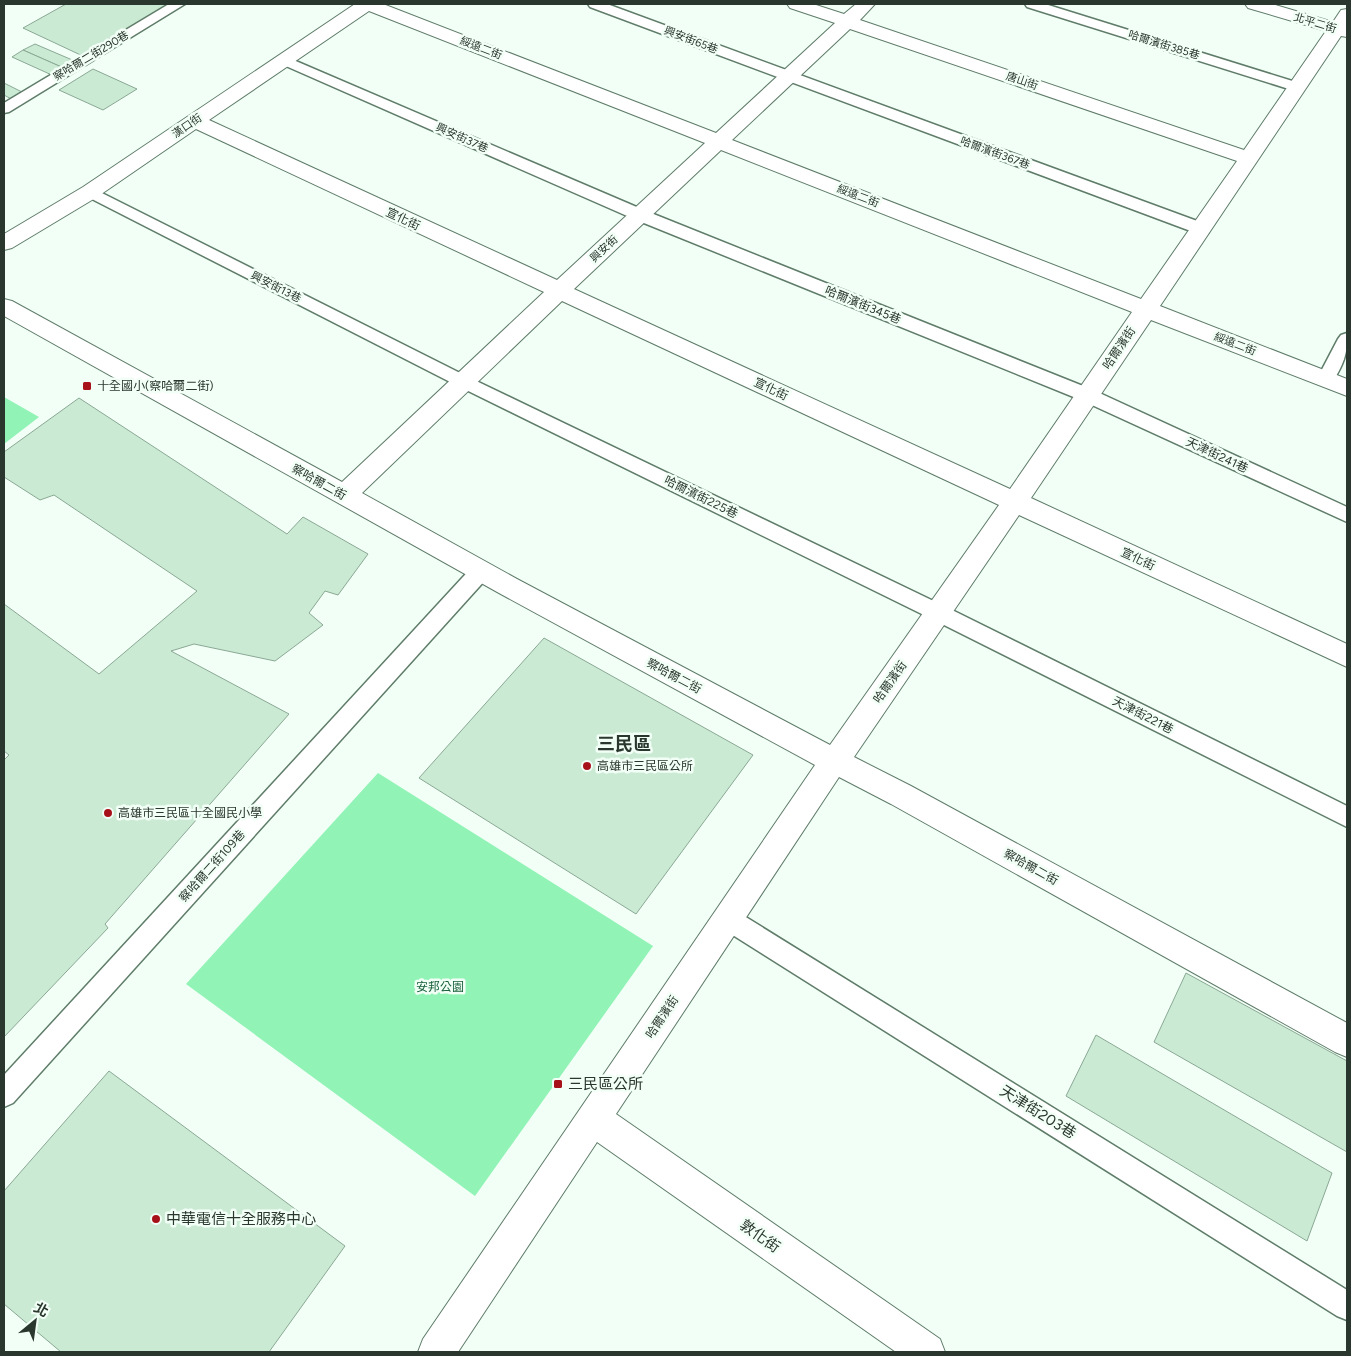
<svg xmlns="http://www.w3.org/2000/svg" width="1351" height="1356" viewBox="0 0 1351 1356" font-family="Figtree,'Noto Sans TC',sans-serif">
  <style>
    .green { fill: #91f3b6 }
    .building { fill: #caead4; stroke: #8aa894 }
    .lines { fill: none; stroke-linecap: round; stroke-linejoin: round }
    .service-casing { stroke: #5f7c69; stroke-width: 3 }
    .minor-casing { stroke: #5f7c69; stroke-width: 2 }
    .service { fill: #fff; fill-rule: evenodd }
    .minor { fill: #fff; fill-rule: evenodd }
    .poi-dot { fill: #a7111a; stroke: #f2fff6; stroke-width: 2 }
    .labels { text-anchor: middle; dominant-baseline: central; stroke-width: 5; stroke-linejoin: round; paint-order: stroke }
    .far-street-label { font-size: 11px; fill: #2a372e; stroke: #f2fff6 }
    .street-label { font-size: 12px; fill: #2a372e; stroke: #f2fff6 }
    .poi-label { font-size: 12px; fill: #2a372e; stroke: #f2fff6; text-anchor: start }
    .park-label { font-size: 12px; fill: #1a613b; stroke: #f2fff6 }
    .near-poi-label { font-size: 15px; fill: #2a372e; stroke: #f2fff6; text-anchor: start }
    .near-street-label { font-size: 15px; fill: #2a372e; stroke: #f2fff6 }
    .district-label { font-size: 18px; font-weight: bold; fill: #2a372e; stroke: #f2fff6 }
  </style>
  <rect width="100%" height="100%" fill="#f2fff6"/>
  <g class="green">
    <polygon points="4,397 39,417 4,444"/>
    <polygon points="378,773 653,946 475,1196 186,984"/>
  </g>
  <g class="building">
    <polygon points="66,4 171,4 174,5 87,58 23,28"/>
    <polygon points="35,44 77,62 66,69 23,50"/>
    <polygon points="23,50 66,69 54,76 12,57"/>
    <polygon points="93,69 137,89 103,110 59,90"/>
    <polygon points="4,83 26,94 15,101 4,95"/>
    <polygon points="79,398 287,534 303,517 368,554 338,595 325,591 309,613 323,625 275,661 194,644 171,651 289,714 105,924 108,928 4,1037 4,760 9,755 4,751 4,604 99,674 197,591 54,495 40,500 4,477 4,452"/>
    <polygon points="544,638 753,755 636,914 419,778"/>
    <polygon points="1186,973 1347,1061 1347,1152 1154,1042"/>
    <polygon points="1096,1035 1332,1173 1307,1241 1066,1096"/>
    <polygon points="109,1071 345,1246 269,1352 61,1352 4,1304 4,1191"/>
  </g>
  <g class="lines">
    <g class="service-casing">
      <g id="service">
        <polygon points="169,4 185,4 9,112 4,113 4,103"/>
        <polygon points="588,4 607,4 1208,225 1210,229 1208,233 1202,234 1196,233 590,7"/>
        <polygon points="1025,4 1045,4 1302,84 1304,87 1302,90 1292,90 1027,7"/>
        <polygon points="284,56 646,211 1093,390 1347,507 1347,522 1081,400 634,219 279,63 277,60 279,57"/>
        <polygon points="90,187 468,377 946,607 1347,806 1347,827 932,619 456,385 84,195 82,192 84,189"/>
        <path d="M 1347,333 C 1348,354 1343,365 1332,383 L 1326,385 L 1320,383 L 1317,379 L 1338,339 L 1341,335 Z"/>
        <polygon points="481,563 488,565 491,571 488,577 13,1103 4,1107 4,1075 474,565"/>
        <polygon points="728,908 736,911 1347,1290 1347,1320 1337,1316 720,927 716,919 720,911"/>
      </g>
    </g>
    <g class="minor-casing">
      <path id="minor" d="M 355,4 L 383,4 L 716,133 L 835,23 L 790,8 L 787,4 L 813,4 L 844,14 L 856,4 L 875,4 L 860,20 L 1244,150 L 1326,31 L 1248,8 L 1245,4 L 1272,4 L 1333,22 L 1341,10 L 1347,9 L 1347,37 L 1341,36 L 1160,306 L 1347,379 L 1347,396 L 1151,320 L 1031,498 L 1347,644 L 1347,667 L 1019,515 L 854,757 L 911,786 L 1347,1023 L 1347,1057 L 1335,1052 L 891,804 L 839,777 L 616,1114 L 940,1339 L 945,1352 L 896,1352 L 597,1142 L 458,1352 L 418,1352 L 423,1339 L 815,765 L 499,593 L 4,316 L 4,299 L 12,301 L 342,482 L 544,292 L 196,129 L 97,197 L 12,248 L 4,250 L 4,234 L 83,187 ZM 369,11 L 705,143 L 557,280 L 209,120 ZM 850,29 L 1237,161 L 1141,299 L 732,140 ZM 721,150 L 1132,312 L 1010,489 L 574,289 ZM 562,301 L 999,505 L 830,745 L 517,579 L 362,493 Z"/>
    </g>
    <use href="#service" class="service"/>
    <use href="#minor" class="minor"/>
  </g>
  <g class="poi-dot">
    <rect x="82" y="381" width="10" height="10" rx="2.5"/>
    <circle cx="587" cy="766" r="5"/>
    <circle cx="108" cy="813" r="5"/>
    <rect x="553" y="1079" width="10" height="10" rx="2.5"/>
    <circle cx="156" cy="1219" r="5"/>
  </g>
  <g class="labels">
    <g class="far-street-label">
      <text transform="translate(1315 23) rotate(17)">北平二街</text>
      <text transform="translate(691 40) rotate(21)">興安街65巷</text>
      <text transform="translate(1164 45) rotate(17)">哈爾濱街385巷</text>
      <text transform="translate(481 48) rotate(21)">綏遠二街</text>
      <text transform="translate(91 56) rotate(-31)">察哈爾二街290巷</text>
      <text transform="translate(1022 81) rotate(19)">唐山街</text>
      <text transform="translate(187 126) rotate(-34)">漢口街</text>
      <text transform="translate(462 138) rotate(24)">興安街37巷</text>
      <text transform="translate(995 153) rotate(20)">哈爾濱街367巷</text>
      <text transform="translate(858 196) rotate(21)">綏遠二街</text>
      <text transform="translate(604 249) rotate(-43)">興安街</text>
      <text transform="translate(276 287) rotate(27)">興安街13巷</text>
      <text transform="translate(1235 344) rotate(21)">綏遠二街</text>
    </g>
    <g class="street-label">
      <text transform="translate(403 219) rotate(25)">宣化街</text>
      <text transform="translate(863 305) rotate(22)">哈爾濱街345巷</text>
      <text transform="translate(1119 348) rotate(-56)">哈爾濱街</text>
      <text transform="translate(771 389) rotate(25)">宣化街</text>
      <text transform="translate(1217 455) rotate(25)">天津街241巷</text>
      <text transform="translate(319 482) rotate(29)">察哈爾二街</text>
      <text transform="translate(701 497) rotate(26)">哈爾濱街225巷</text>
      <text transform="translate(1138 559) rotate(25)">宣化街</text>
      <text transform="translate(674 676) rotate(28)">察哈爾二街</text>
      <text transform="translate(890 682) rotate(-55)">哈爾濱街</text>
      <text transform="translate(1143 715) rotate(27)">天津街221巷</text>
      <text transform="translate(212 866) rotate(-48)">察哈爾二街109巷</text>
      <text transform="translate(1031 867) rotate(29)">察哈爾二街</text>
      <text transform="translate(662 1017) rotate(-56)">哈爾濱街</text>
    </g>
    <g class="poi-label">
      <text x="97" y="386">十全國小(察哈爾二街)</text>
      <text x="597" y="766">高雄市三民區公所</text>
      <text x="118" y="813">高雄市三民區十全國民小學</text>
    </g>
    <g class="park-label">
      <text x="440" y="987">安邦公園</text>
    </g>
    <g class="near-poi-label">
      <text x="568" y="1084">三民區公所</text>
      <text x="166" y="1219">中華電信十全服務中心</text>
    </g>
    <g class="near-street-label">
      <text transform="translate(1038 1112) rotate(32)">天津街203巷</text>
      <text transform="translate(760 1236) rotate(35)">敦化街</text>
    </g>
    <g class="district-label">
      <text x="624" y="744">三民區</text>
    </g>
  </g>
  <rect width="1351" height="1356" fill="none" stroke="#2a372e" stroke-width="10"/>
  <g transform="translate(35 1321) rotate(29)" stroke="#f2fff6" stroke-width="4" paint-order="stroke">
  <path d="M0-4L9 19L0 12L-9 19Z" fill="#2a372e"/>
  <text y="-8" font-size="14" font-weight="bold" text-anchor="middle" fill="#2a372e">北</text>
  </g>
</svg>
